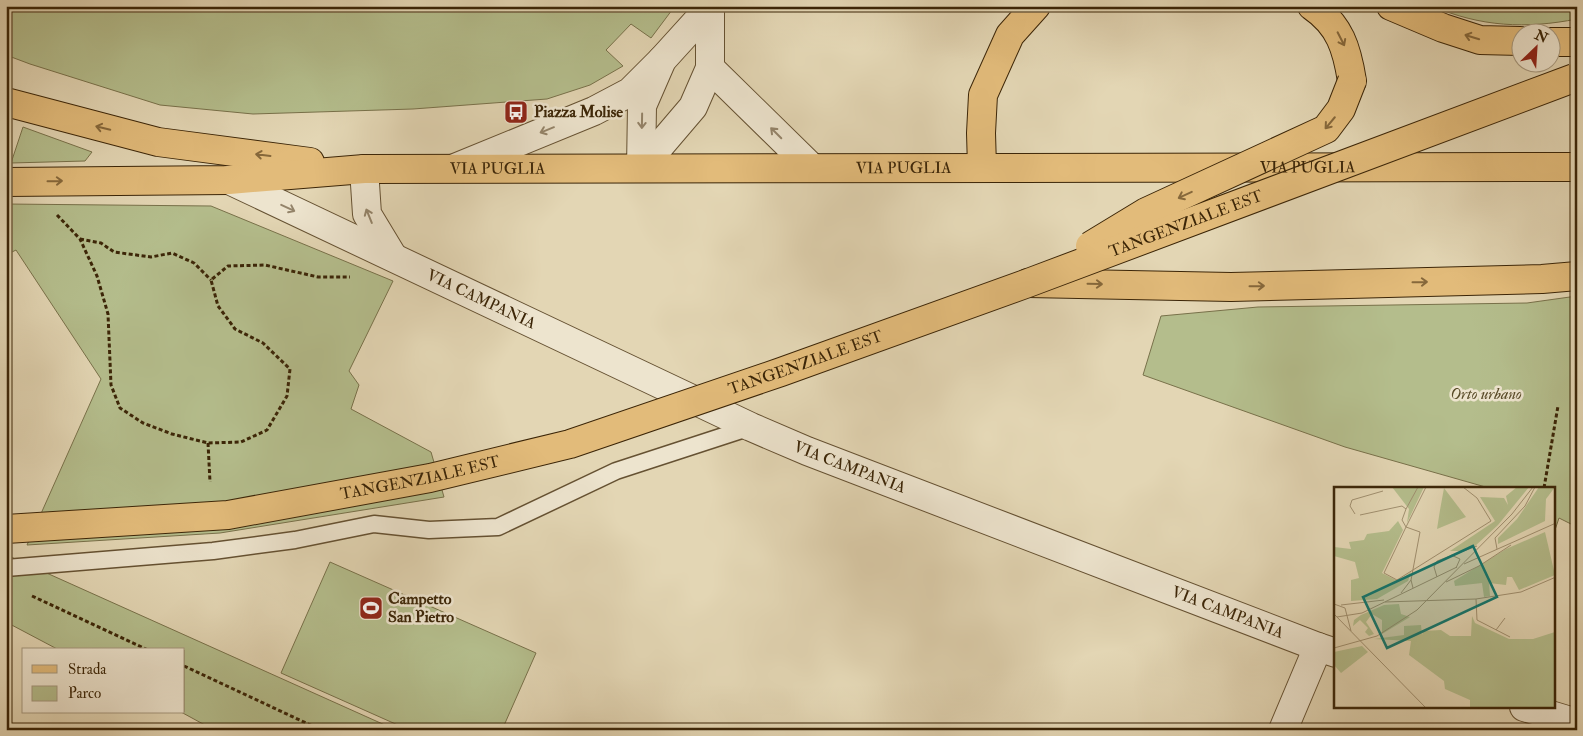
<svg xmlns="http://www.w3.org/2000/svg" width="1583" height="736" viewBox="0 0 1583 736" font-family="'IM FELL Double Pica',serif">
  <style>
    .green { fill: #b4bd8c; stroke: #78714a }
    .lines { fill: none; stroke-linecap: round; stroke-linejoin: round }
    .lane-casing { stroke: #655132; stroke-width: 19 }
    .street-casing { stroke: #655132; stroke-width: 30 }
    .primary-casing { stroke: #3b2507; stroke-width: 30 }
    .path { stroke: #3b2507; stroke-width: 3; stroke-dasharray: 4 2.5; stroke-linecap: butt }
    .lane { stroke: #ede4ce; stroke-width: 16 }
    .street { stroke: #ede4ce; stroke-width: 28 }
    .primary { stroke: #e2bb7a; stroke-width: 28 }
    .primary-bridge-casing { stroke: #3b2507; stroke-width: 30; stroke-linecap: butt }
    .primary-bridge { stroke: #e2bb7a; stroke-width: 28 }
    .oneway { stroke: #86683b }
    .oneway2 { stroke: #94846a }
    .labels { text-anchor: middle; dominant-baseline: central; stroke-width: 5; stroke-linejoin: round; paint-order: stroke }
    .poi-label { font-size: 16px; font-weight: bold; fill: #3b2507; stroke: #ede4ce; text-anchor: start }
    .street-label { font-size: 16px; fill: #3b2507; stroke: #ede4ce }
    .park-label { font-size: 16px; font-style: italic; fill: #594b28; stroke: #ede4ce }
    .inset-road { fill: none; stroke: #a08f6f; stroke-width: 1 }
    .view { fill: #0f766e; fill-opacity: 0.15; stroke: #0f766e; stroke-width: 2.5 }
    .inset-edge { fill: none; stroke: #3b2507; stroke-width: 2.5 }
  </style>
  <rect width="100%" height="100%" fill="#e3d6b4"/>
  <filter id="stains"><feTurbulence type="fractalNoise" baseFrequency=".004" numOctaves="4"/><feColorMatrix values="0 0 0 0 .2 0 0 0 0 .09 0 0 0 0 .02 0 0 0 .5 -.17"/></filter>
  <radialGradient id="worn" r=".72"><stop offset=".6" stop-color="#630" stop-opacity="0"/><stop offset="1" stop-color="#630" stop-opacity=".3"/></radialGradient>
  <g class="green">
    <polygon points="6,6 675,6 651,38 631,24 606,50 623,66 590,85 547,99 413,109 253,114 160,105 30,64 6,55"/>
    <path d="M 1432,6 L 1577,6 L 1577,19 C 1526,29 1481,27 1432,6 Z"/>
    <polygon points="23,127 92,152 85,161 11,163"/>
    <polygon points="6,204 211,206 393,281 349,371 359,385 351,409 431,452 444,497 220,533 27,545 101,379 16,250 6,255"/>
    <polygon points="1577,296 1577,527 1559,518 1554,533 1554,488 1489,488 1345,447 1143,375 1161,316 1258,307 1527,303"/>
    <polygon points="6,557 11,557 396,730 214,730 181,712 184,712 184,650 59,650 6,622"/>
    <polygon points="330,562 536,653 502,730 409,730 281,673"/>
  </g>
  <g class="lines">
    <g class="lane-casing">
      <polyline id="lane" points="6,568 213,551 295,540 374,524 429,530 498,527 616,471 751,427"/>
    </g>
    <g class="street-casing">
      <g id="street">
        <polyline points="710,68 811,167"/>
        <polyline points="455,168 594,111 630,92 662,60"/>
        <polyline points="641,168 642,106 662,60 711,6"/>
        <polyline points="641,168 693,107 710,68 710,7"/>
        <polyline points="364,169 367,214 393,257"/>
        <path id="s1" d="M 229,180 L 751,427 L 807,451 L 1318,647 L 1336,653"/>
        <polyline points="1524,707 1577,723"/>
        <polyline points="1283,730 1318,647"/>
      </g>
    </g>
    <g class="primary-casing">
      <g id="primary">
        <path d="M 1312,6 C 1340,25 1347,49 1352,81"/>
        <polyline points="1391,6 1443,28 1480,40 1520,41"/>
        <polyline points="1550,42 1577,42"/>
        <polyline points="6,102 158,142 310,162"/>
        <polyline points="982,167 981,133 983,95 1010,35 1036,6"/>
        <path id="s2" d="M 6,182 L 229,180 L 364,169 L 1577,167"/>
        <polyline points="1028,283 1231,287 1542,279 1577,276"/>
      </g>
    </g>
    <g class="path">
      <polyline points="57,215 80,239 97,276 108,314 111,385 120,408 143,423 172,434 208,443 241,442 267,430 287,396 290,369 263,343 235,329 218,306 211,280 228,266 265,265 318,277 350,277"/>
      <polyline points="80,239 101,243 114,252 151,257 172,253 194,263 211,280"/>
      <polyline points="208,443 210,482"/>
      <polyline points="1544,488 1558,406"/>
      <polyline points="32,596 148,650"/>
      <polyline points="184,666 321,730"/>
    </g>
    <use href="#lane" class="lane"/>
    <use href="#street" class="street"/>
    <use href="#primary" class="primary"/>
    <g class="primary-bridge-casing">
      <g id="primary-bridge">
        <polyline points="1090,246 1146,212 1326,129 1341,109 1352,81"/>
        <path id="s3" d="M 6,529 L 228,515 L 430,478 L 570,444 L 781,372 L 1028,283 L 1574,78"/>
      </g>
    </g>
    <use href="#primary-bridge" class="primary-bridge"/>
  </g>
  <defs><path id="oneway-shaft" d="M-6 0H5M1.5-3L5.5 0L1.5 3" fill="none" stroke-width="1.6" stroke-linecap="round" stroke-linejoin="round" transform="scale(1.25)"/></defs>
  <g class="oneway">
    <use href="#oneway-shaft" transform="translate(1472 37) rotate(-163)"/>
    <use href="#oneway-shaft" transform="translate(1341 39) rotate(63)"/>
    <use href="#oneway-shaft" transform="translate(1330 123) rotate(130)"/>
    <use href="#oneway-shaft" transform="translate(103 128) rotate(-166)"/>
    <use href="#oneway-shaft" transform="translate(263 155) rotate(-173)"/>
    <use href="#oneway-shaft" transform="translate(55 181) rotate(-1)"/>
    <use href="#oneway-shaft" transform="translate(1185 195) rotate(155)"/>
    <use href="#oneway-shaft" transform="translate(1420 282) rotate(-1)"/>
    <use href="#oneway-shaft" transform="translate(1095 284) rotate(1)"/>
    <use href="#oneway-shaft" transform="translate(1257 286) rotate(-1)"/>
  </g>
  <g class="oneway2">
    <use href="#oneway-shaft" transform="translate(642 121) rotate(91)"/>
    <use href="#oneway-shaft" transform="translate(547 130) rotate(158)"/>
    <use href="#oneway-shaft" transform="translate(776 133) rotate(-135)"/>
    <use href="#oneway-shaft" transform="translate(288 208) rotate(25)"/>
    <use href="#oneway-shaft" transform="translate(369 216) rotate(-112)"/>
  </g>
  <defs>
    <g id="bus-square" transform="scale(1.25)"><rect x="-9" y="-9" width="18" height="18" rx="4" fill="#8f2418" stroke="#ede4ce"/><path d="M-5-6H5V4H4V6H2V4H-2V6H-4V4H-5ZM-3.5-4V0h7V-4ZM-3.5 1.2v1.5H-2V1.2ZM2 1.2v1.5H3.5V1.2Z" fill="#fff"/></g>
    <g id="stadium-square" transform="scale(1.25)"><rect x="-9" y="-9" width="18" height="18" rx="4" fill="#8f2418" stroke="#ede4ce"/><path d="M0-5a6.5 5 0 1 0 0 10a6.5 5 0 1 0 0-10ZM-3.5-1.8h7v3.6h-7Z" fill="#fff"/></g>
  </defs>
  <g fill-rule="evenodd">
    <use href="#bus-square" x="516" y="112"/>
    <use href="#stadium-square" x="371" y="608"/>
  </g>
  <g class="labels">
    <g class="poi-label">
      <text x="534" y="112">Piazza Molise</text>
      <text x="388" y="599">Campetto<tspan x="388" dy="18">San Pietro</tspan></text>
    </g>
    <g class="street-label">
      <text stroke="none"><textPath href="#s2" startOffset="898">VIA PUGLIA</textPath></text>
      <text stroke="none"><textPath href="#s2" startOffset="1302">VIA PUGLIA</textPath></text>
      <text stroke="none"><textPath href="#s2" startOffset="492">VIA PUGLIA</textPath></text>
      <text stroke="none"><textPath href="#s3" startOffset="1226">TANGENZIALE EST</textPath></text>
      <text stroke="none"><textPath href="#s1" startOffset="279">VIA CAMPANIA</textPath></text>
      <text stroke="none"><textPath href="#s3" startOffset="821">TANGENZIALE EST</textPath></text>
      <text stroke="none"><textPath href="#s1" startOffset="684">VIA CAMPANIA</textPath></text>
      <text stroke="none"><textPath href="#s3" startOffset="418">TANGENZIALE EST</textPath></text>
      <text stroke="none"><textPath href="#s1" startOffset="1089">VIA CAMPANIA</textPath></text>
    </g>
    <g class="park-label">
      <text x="1486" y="394">Orto urbano</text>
    </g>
  </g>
  <g transform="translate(1334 487)">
    <rect width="221" height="221" fill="#e3d6b4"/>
    <path d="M 58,0 L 90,0 L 73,36 L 75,22 ZM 183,0 L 195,0 L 164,38 L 141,59 L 130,64 L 116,64 L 161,34 L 146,10 L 170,11 L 174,18 L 172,9 ZM 205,0 L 221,0 L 212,12 L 211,34 L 164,57 L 164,51 L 183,32 ZM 110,1 L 132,30 L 103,42 L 106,23 ZM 64,34 L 69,43 L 48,86 L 64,94 L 77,85 L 74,94 L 43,112 L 17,114 L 17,93 L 25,91 L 21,75 L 0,69 L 0,60 L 17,62 L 15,55 L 30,53 L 33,47 L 55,44 ZM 211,45 L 221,88 L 185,103 L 178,90 L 173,90 L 172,98 L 155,96 L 156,109 L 150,110 L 148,96 L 121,99 L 120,94 L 172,62 ZM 65,117 L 67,127 L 76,130 L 48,147 L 48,133 L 38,127 L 32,135 L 40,147 L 35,149 L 31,145 L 34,141 L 26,133 L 19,139 L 20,133 L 27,128 L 50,118 ZM 138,129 L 141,136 L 175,152 L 199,152 L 221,145 L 221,221 L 136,221 L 136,213 L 111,202 L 110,194 L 75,168 L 77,154 L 40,152 L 70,148 L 70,139 L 87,138 L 88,148 L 89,144 L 107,143 L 116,149 L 137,149 ZM 28,159 L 34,165 L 7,186 L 0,178 L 0,165 Z" fill="#b4bd8c"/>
    <path class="inset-road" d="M 72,22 L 84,0M 21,27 L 16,19 L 18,13 L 49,4M 26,28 L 68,19 L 72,22 L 68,33 L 72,40 L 50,86 L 63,93 L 157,34 L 143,11 L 129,0M 163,62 L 161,51 L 191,19 L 201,0M 117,68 L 126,72 L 122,81M 130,77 L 222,36M 103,90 L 100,80 L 103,74 L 143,59M 112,95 L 145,79 L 177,58M 79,101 L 77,93 L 86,45 L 72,40 L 92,0M 67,106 L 77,93M 142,112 L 143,133 L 176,150M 51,115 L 142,112 L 187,105 L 222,90M 0,117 L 11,121 L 17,144M 7,118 L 50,113M 0,127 L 92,221M 3,130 L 28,126 L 123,80M 162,143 L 171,131M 0,161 L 43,149 L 83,123 L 178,27 L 199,0"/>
    <path class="view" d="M 139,59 L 163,110 L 53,161 L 29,110 Z"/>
    <rect width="221" height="221" class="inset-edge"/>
  </g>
  <rect width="1583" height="736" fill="none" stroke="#e3d6b4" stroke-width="25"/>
  <rect x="8" y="8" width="1568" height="721" fill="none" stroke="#3b2507" stroke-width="2.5"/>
  <rect x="12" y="12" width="1558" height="711" fill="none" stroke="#3b2507"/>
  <rect x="22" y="648" width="162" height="65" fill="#ede4ce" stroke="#a6987e"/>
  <rect x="32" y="665" width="25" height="8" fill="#e2bb7a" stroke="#a6987e"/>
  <text x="68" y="674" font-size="15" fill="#3b2507">Strada</text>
  <rect x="32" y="686" width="25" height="15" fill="#b4bd8c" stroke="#a6987e"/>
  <text x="68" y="698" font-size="15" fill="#3b2507">Parco</text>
  <g transform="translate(1536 48) rotate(25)"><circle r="24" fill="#ede4ce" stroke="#a6987e"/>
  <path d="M0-4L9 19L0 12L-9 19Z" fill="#8f2418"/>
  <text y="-8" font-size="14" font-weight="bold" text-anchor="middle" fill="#3b2507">N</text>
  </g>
  <rect width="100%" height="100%" filter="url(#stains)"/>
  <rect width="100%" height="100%" fill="url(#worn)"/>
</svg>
